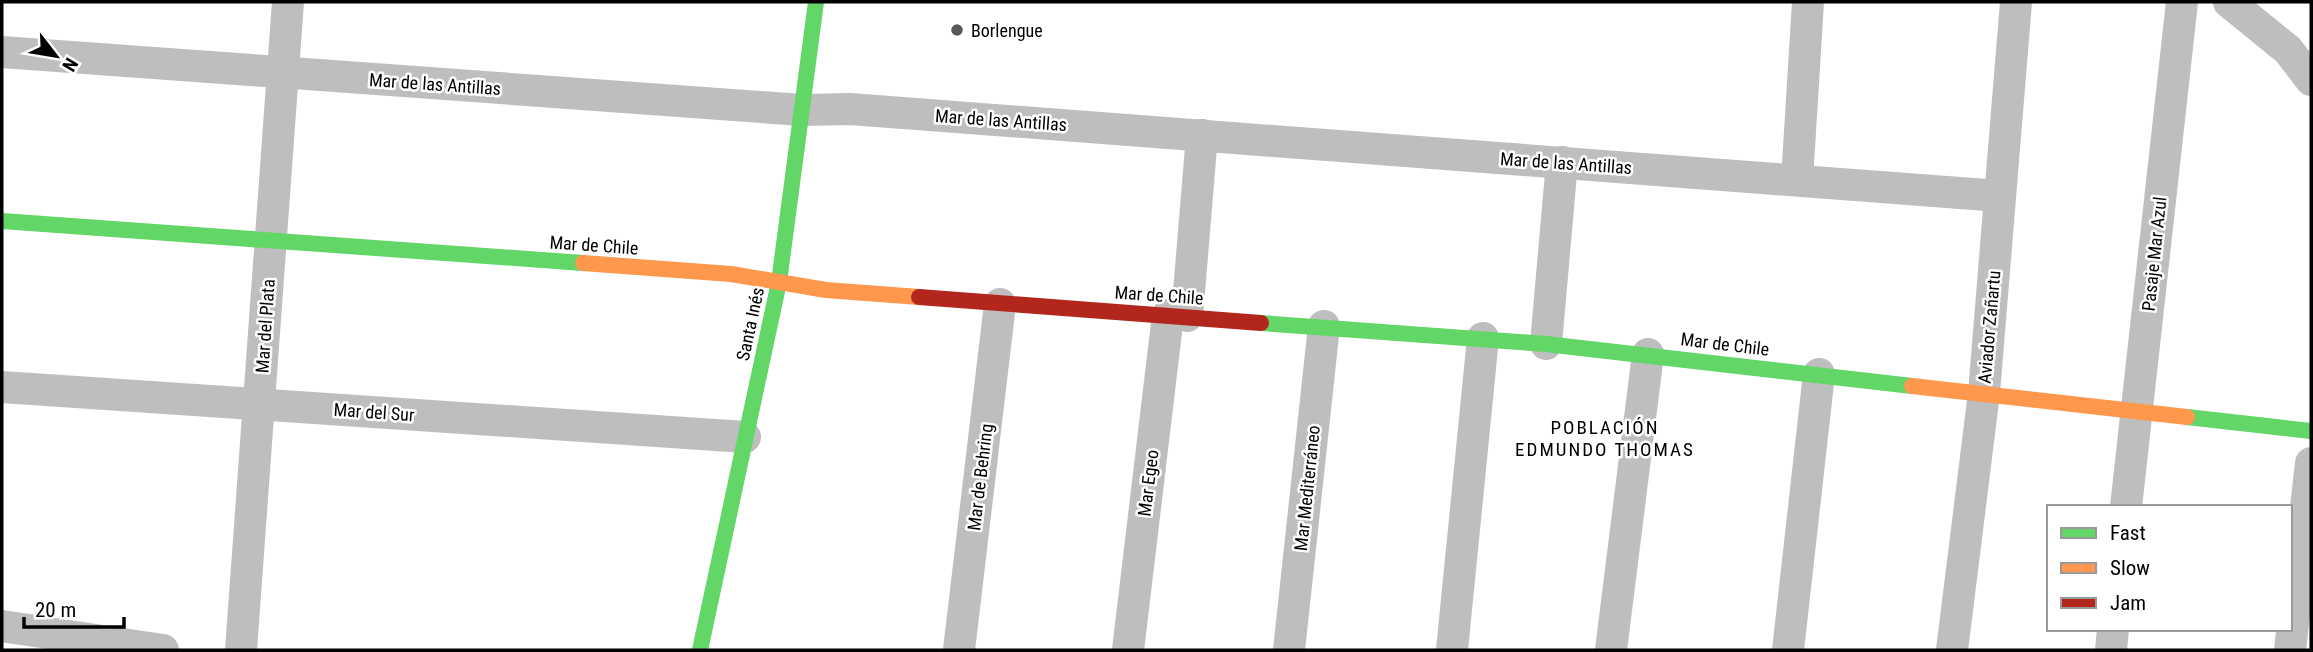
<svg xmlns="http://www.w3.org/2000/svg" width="2313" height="652" viewBox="0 0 2313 652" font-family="'Roboto Condensed',sans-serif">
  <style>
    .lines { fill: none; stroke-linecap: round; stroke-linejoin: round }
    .street { stroke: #bebebe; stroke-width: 32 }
    .fast { stroke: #63d668; stroke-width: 16 }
    .slow { stroke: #ff974d; stroke-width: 16 }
    .jam { stroke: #b3261e; stroke-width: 16 }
    .poi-dot { fill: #595959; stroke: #fff; stroke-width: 2.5 }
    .labels { text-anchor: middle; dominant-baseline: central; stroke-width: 5; stroke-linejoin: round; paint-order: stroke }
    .poi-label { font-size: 18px; fill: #000; stroke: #fff; text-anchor: start }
    .street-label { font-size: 18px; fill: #000; stroke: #fff }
    .neighbourhood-label { font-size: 19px; letter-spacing: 2px; fill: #000; stroke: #fff }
  </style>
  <rect width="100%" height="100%" fill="#fff"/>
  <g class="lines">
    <g class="street">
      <polyline points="2229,2 2288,50 2311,80"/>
      <polyline points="2,52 802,110 850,109 2000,196"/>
      <polyline points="1797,180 1808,2"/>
      <polyline points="1187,316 1202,135"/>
      <polyline points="1546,344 1562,162"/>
      <polyline points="2,387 745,437"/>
      <polyline points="2126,507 2182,2"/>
      <polyline points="2,626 163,650"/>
      <polyline points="241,650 288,2"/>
      <polyline points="959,650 1000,304"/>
      <polyline points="1128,650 1168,315"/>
      <polyline points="1289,650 1324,326"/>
      <polyline points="1452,650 1483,338"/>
      <polyline points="1611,650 1648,354"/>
      <polyline points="1788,650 1819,374"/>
      <polyline points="1952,650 1984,393 2016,2"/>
      <polyline points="2111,650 2113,629"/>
      <polyline points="2290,650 2311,463"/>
    </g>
    <g class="fast">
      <polyline points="2,221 583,263"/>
      <polyline points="1261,323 1546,344 1912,386"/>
      <polyline points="2187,417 2311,431"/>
      <polyline points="700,650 779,282 816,2"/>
    </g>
    <g class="slow">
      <polyline points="583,263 731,274 826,290 919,297"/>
      <polyline points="1912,386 2187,417"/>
    </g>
    <polyline class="jam" points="919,297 1261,323"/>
  </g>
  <circle class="poi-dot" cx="957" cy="30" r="7"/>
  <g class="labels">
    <g class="poi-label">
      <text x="971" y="30">Borlengue</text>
    </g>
    <g class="street-label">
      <text transform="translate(435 84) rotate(4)">Mar de las Antillas</text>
      <text transform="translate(1001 120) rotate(4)">Mar de las Antillas</text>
      <text transform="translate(1566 163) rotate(4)">Mar de las Antillas</text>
      <text transform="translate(594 245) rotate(4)">Mar de Chile</text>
      <text transform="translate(2154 254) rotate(-84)">Pasaje Mar Azul</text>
      <text transform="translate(1159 295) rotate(4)">Mar de Chile</text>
      <text transform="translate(750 324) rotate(-78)">Santa Inés</text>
      <text transform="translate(265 326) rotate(-86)">Mar del Plata</text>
      <text transform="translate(1989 327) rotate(-85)">Aviador Zañartu</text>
      <text transform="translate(1725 344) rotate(7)">Mar de Chile</text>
      <text transform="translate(374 412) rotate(4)">Mar del Sur</text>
      <text transform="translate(980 477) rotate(-83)">Mar de Behring</text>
      <text transform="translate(1148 483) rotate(-83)">Mar Egeo</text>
      <text transform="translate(1307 488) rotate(-84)">Mar Mediterráneo</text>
    </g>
    <g class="neighbourhood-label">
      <text x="1605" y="427">POBLACIÓN<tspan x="1605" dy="22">EDMUNDO THOMAS</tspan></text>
    </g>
  </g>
  <rect width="2313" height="652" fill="none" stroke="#000000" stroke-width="7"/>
  <rect x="2047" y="505" width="245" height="126" fill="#ffffff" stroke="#999999" stroke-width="2"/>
  <rect x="2061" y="528" width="35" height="10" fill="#63d668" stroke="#999999" stroke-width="2"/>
  <text x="2110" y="540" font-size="21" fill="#000000">Fast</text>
  <rect x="2061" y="563" width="35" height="10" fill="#ff974d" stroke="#999999" stroke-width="2"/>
  <text x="2110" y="575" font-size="21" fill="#000000">Slow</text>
  <rect x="2061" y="598" width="35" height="10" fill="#b3261e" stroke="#999999" stroke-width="2"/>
  <text x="2110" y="610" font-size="21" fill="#000000">Jam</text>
  <g transform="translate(56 56) rotate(121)" stroke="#ffffff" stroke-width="5" paint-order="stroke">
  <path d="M0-5L12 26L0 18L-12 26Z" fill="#000000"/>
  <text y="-10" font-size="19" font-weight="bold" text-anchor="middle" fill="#000000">N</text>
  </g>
  <path d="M24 617v10h100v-10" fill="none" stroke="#000000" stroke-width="3.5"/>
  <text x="35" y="617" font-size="21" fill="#000000" stroke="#ffffff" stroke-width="5" paint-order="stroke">20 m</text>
</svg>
